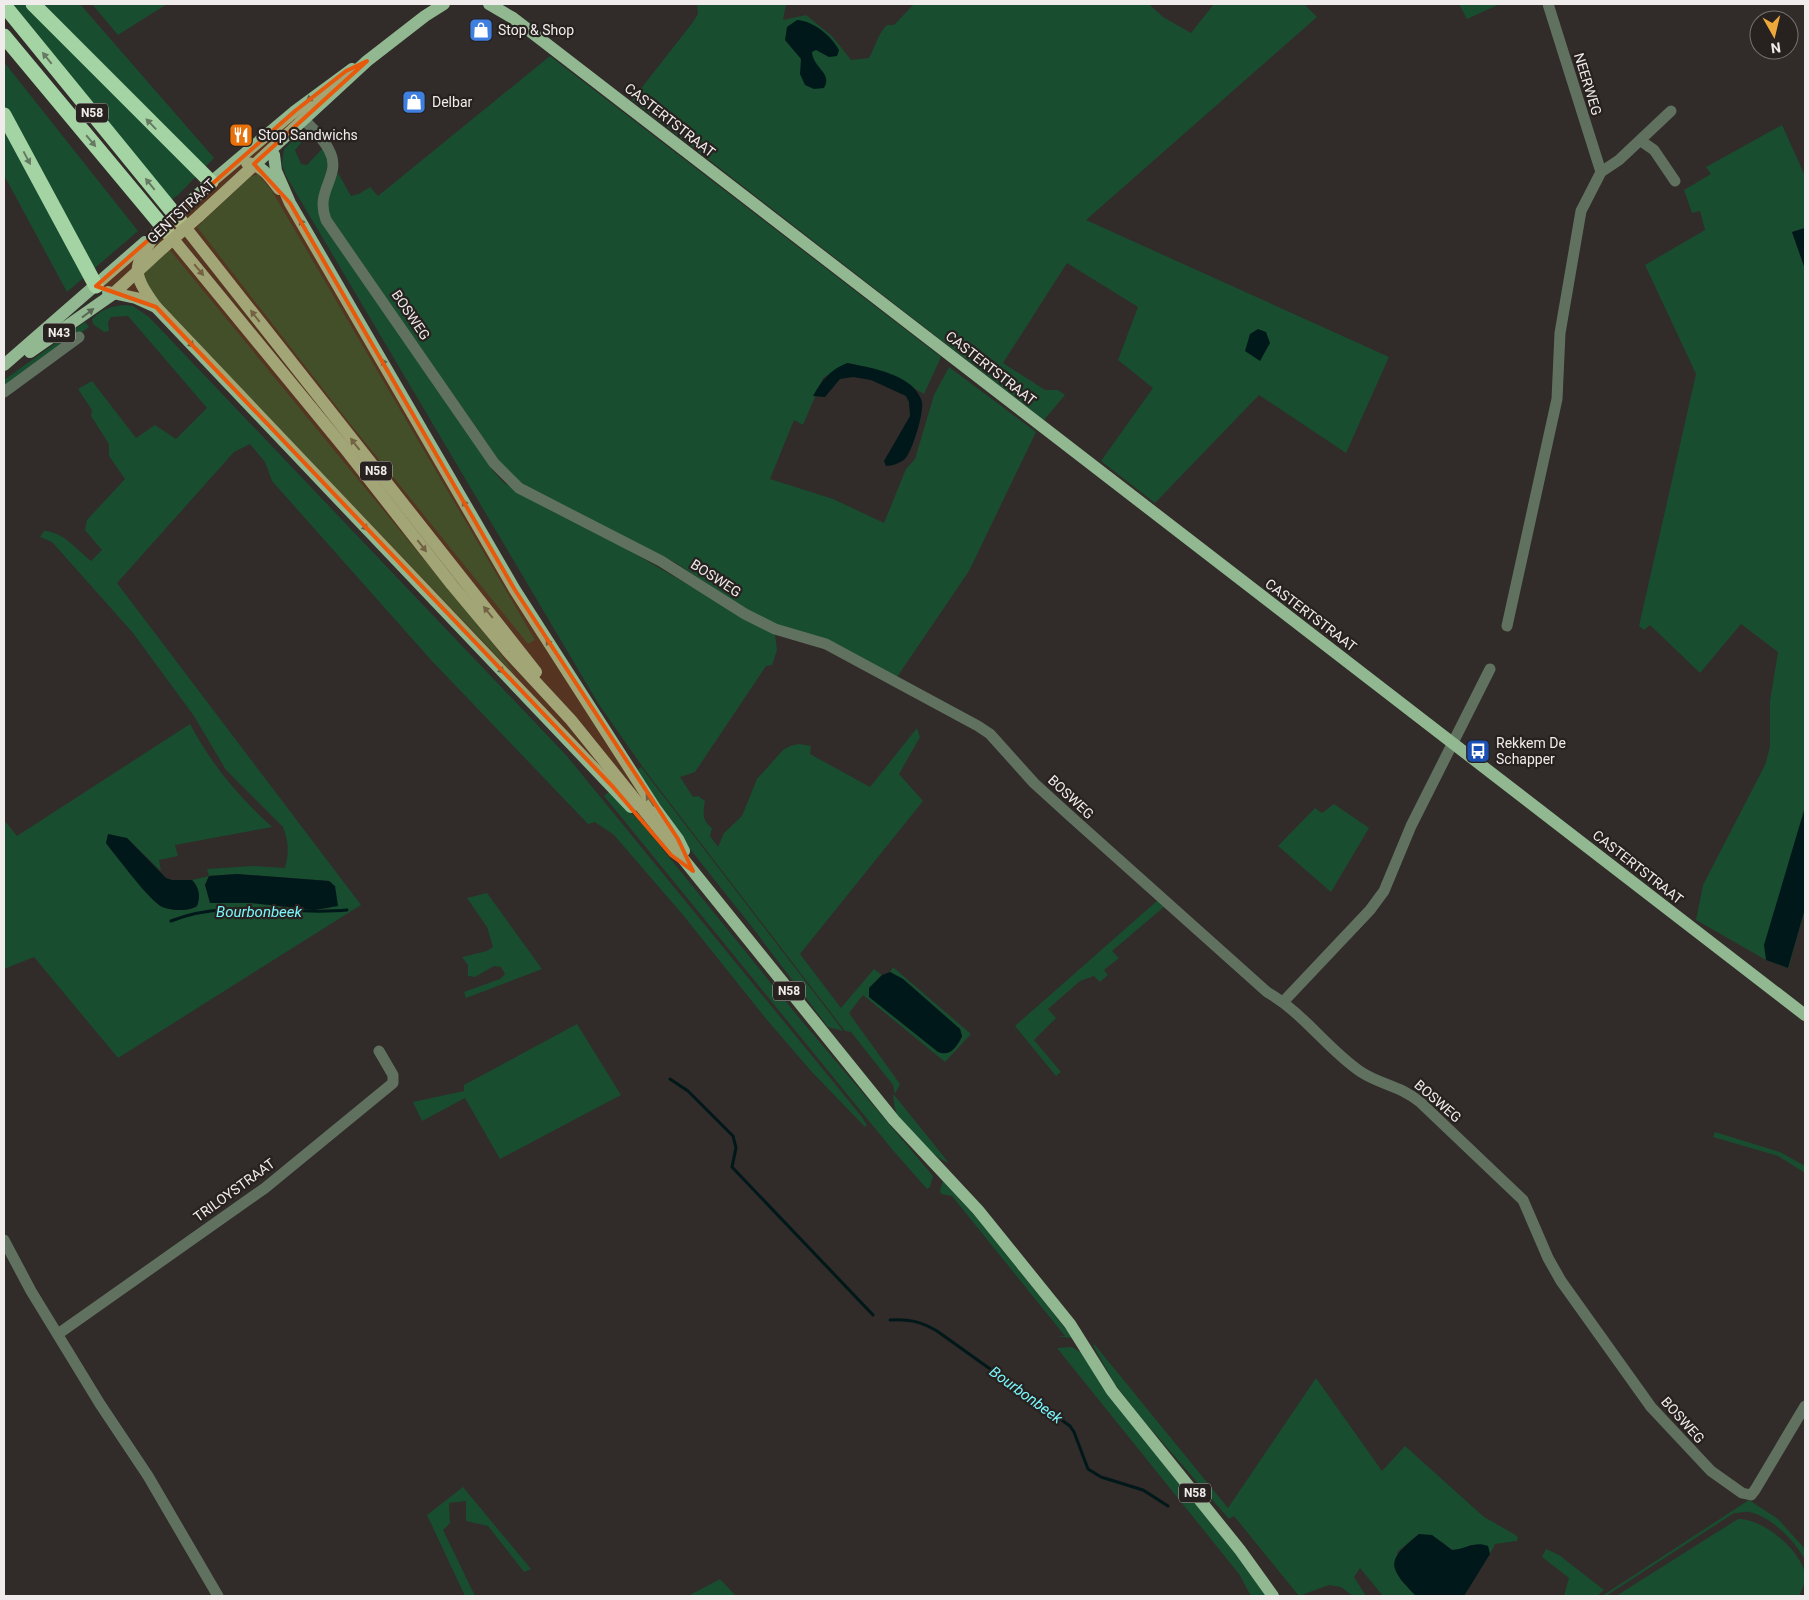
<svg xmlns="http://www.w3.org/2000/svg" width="1809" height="1600" viewBox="0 0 1809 1600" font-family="Roboto,sans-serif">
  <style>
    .green { fill: #194d30; fill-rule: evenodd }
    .water { fill: #001819 }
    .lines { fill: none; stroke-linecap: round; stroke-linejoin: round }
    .stream { stroke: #001819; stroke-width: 3 }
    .minor { stroke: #60725f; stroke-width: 11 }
    .major { stroke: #91b890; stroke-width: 12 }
    .highway { stroke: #a4d4a4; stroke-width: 15 }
    .major-bridge { stroke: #91b890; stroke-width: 12 }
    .oneway { fill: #667a62 }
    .oneway2 { fill: #576552 }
    .marked { fill: #e8590c; fill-opacity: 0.2; stroke: #e8590c; stroke-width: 4; stroke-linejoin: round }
    .labels { text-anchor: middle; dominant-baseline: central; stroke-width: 4.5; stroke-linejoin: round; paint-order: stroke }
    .shield { fill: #27211f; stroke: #b4afae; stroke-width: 1 }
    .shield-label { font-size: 12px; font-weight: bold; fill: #f0eceb }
    .poi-label { font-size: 14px; fill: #f0eceb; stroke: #27211f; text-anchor: start }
    .street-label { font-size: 14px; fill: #f0eceb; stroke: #27211f }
    .water-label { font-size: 15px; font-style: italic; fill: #79f7fc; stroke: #27211f }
  </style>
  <rect width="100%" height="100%" fill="#312b29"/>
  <g class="green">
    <polygon points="5,4 80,4 214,158 178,195 166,203"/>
    <polygon points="92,4 167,4 118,35"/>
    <path d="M 697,4 L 786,4 L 783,20 L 806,15 L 832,36 L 851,60 L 869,58 C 876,46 877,35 887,25 L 894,25 L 914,4 L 1149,4 L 1163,17 L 1191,33 L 1214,4 L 1304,4 L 1317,17 L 1086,220 L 1389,357 L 1346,453 L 1259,395 L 1155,503 L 1101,461 L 1153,388 L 1118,360 L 1138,307 L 1067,263 L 1003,363 L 1045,390 L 1058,390 L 1065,395 L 1044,420 L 632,100 L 693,22 L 698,14 Z"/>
    <polygon points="1459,4 1500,4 1467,19"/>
    <polygon points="550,56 941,357 924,394 887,373 848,363 823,378 803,425 794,420 770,479 833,499 884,523 906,469 915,459 934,395 949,367 1036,432 969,571 897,677 768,622 746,610 676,563 527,488 512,476 497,458 329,215 328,196 338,173 351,196 359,194 370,187 378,196"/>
    <polygon points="4,62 138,231 67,292 4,175"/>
    <polygon points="1782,125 1805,176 1805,228 1792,232 1805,269 1805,910 1786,976 1788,968 1766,960 1696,920 1703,885 1765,765 1770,747 1770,701 1778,652 1741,624 1700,673 1650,625 1644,630 1639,626 1696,374 1645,265 1705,230 1700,211 1692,213 1684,190 1711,174 1706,167"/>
    <path d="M 303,131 L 311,134 L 315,140 L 303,141 L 295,150 L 301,164 L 307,165 L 323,148 C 336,172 314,188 319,214 L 493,471 L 504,483 L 592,529 L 775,635 L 777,650 L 772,665 L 766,666 L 695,772 L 680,777 L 693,797 L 698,796 L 705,801 C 703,813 702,821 712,828 L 710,836 L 718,847 L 724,833 L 742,816 L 757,779 L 783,750 L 790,746 L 799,744 L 811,746 L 810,754 L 870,787 L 917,728 L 920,737 L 899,774 L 923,801 L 800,954 L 841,1008 L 874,969 L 882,975 L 869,988 L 959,1043 L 962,1037 L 960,1029 L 903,979 L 890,972 L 893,967 L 971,1034 L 945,1062 L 863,995 L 849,1013 L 900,1084 L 895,1094 L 893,1085 L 851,1032 L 845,1031 L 644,769 L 598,703 L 286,176 L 282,164 L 284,149 Z"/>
    <polygon points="258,174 272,191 535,640 528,644 347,420 197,227 250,177"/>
    <polygon points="170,250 494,645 517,677 157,301 143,280 146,271"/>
    <path d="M 125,305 L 133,306 L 149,317 L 566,755 L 862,1117 L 867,1125 L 865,1127 L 811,1071 L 767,1020 L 683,915 L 614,835 L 595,822 L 588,824 L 431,660 L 272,481 L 265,462 L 250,444 L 234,452 L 117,583 L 361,905 L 118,1058 L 34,957 L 4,969 L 4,820 L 17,836 L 190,724 C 211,764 239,797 272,827 L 175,845 L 178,856 L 159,860 L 161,871 L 127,838 L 107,838 L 106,843 L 112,851 C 124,865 146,895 159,905 C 167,911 189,912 197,906 C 199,895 200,888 192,880 L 209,876 L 207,869 L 252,866 L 285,868 C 289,853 289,842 283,827 L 226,770 L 194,716 L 133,633 L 52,542 L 40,537 L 44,531 C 64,532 76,549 91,561 L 102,550 L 85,530 L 87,520 L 125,479 L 109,456 L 109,444 L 91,416 L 92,410 L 78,389 L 92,381 L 136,438 L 155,425 L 176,439 L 207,408 L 128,316 L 111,317 L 108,322 L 109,331 L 104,332 L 93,324 L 92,319 C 102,309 111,306 125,305 ZM 237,874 L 329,881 L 332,883 L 330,908 L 314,910 L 251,903 L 211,903 L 205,885 L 209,876 Z"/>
    <polygon points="85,322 89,327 4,388 4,380"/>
    <polygon points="641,767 832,1016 843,1031 828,1027 752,927 670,824 635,771"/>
    <polygon points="610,791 643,825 796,1014 933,1176 930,1187 927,1189 891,1148 604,796"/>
    <polygon points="1334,804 1369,828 1331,892 1278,846 1315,808 1322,813"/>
    <polygon points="487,893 542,969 466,998 464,992 500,979 505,974 501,967 494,966 475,977 468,976 468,965 462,957 487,951 493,947 487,927 467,898"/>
    <polygon points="1158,900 1165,906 1112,951 1119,958 1104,970 1108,975 1100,982 1094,976 1080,981 1048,1009 1056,1018 1034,1040 1061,1072 1056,1076 1015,1026"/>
    <polygon points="577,1024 621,1095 500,1159 465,1098 422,1121 413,1102 464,1091 464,1085"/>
    <path d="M 893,1094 L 895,1096 L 949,1163 C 936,1160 903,1126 897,1114 C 894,1108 894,1101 893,1094 Z"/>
    <polygon points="1715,1132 1780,1152 1805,1166 1805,1173 1778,1156 1713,1137"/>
    <polygon points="943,1181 977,1218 1073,1338 1056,1336 1065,1336 952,1196 941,1194 940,1190"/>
    <polygon points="1093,1345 1095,1345 1228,1508 1316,1378 1382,1471 1405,1446 1484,1517 1514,1534 1518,1537 1517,1541 1495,1544 1490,1554 1488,1546 1470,1545 1464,1549 1452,1550 1442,1542 1419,1534 1397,1552 1400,1579 1416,1596 1383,1596 1360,1568 1354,1577 1366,1596 1353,1596 1341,1587 1329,1585 1299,1596 1234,1516 1229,1519 1138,1414 1114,1383"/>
    <polygon points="1072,1347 1082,1353 1270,1596 1251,1596 1239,1574 1057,1348"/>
    <polygon points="463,1487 531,1569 524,1572 488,1526 466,1521 466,1501 449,1503 450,1523 443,1530 475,1596 465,1596 427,1515"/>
    <path d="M 1749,1500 L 1778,1519 L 1805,1549 L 1805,1560 C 1795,1541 1771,1516 1749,1512 C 1745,1511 1739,1513 1734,1513 L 1606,1596 L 1602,1596 Z"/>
    <path d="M 1738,1519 C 1762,1519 1796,1546 1804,1570 C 1807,1578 1803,1589 1799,1596 L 1616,1596 Z"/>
    <polygon points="1546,1549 1559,1555 1604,1590 1597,1596 1564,1596 1569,1578 1542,1557"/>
    <polygon points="720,1579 736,1596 688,1596"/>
  </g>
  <g class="water">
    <path d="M 797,20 C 813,21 831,35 839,50 L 837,56 L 829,57 L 816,50 L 812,52 C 813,68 833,73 824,88 L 814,89 L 805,85 L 800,74 L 801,59 L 785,40 L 787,27 Z"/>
    <polygon points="1805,228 1805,269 1792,232"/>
    <polygon points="1258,329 1266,332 1270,343 1260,361 1245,351 1250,334"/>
    <path d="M 847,363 C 868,367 896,372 912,386 C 916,390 921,397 922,402 C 924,413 912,453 904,460 C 899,463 892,466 886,466 L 884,461 L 910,416 L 909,402 L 906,396 L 871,380 L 853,377 L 840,379 L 825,397 L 813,396 C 822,380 830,370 847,363 Z"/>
    <polygon points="1805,807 1805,909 1788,968 1766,960 1764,945"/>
    <path d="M 108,834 L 127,838 L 166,878 L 172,880 L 192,880 C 199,887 201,897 197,906 C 189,912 167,911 159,905 C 143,892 126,868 112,851 L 106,843 Z"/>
    <polygon points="237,874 329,881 335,886 338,906 314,910 251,903 210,903 205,885 209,876"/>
    <path d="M 890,972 L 903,979 L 960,1029 L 962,1036 C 957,1047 950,1057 938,1052 L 869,997 L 869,988 L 882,975 Z"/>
    <path d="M 1419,1534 L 1432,1535 L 1452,1550 C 1467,1549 1474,1541 1488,1546 L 1490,1554 L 1464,1596 L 1416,1596 C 1387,1566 1386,1561 1419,1534 Z"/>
  </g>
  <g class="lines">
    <g class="stream">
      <path d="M 171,921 C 227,898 289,916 347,910"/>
      <polyline points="670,1079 688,1091 733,1136 736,1148 732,1167 873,1315"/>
      <path d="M 890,1320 C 909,1319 920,1321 937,1331 L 1070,1426 L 1074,1432 L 1088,1469 L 1101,1477 L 1143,1490 L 1168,1506"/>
    </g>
    <g class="minor">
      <polyline points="1548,4 1601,172"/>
      <path d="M 298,114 C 309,125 322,136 329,150 C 343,176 314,189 326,220 L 494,463 L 519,488 L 661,561 L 745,614 L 775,629 L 826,644 L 978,726 L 990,734 L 1034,783 L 1068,814 L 1267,992 C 1304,1013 1327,1049 1361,1072 C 1381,1085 1399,1085 1420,1102 L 1523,1200 L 1548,1258 L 1561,1281 L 1651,1407 L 1711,1471 L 1742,1493 L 1751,1495 L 1755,1490 L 1805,1406"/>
      <polyline points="1641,141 1654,150 1675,181"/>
      <polyline points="4,392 79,337"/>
      <polyline points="1507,626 1557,399 1560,333 1581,211 1601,172 1619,160 1671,111"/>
      <polyline points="1284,1001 1370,910 1384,891 1411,826 1490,669"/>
      <polyline points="4,1240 31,1291 100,1404 148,1476 218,1596"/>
      <polyline points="58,1334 265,1188 393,1083 393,1075 379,1051"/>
    </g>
    <g class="major">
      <polyline points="489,4 513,18 1805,1015"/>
      <polyline points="270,151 274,155 276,171 290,203 515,590 655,808 678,839 684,851"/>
      <path d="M 247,163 C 262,165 270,177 279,189"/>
      <polyline points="204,188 295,111 352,69"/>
      <polyline points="199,216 367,61 425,16 444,4"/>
      <polyline points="181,222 536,672"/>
      <path d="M 157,232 C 133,267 130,271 156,307 L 631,807"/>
      <polyline points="168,233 347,451 452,585 508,652 571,720 894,1120 978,1210 1070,1324 1112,1391 1240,1550 1273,1596"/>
      <polyline points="108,292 136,298 156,307"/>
      <polyline points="30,352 113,294 164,247"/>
      <polyline points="4,365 145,242"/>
    </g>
    <g class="highway">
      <polyline points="33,4 211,182"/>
      <polyline points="4,5 181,222"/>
      <polyline points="4,36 168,233"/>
      <polyline points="4,115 96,286"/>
    </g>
    <g class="major-bridge">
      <polyline points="157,232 204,189"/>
      <polyline points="164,247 199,216"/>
    </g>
  </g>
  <defs><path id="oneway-solid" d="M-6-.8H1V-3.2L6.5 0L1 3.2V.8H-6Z" transform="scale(1.25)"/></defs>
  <g class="oneway">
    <use href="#oneway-solid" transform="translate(47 58) rotate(-129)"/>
    <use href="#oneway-solid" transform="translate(151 124) rotate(-134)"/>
    <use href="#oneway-solid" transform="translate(91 141) rotate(50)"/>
    <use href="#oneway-solid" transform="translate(27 158) rotate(62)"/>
    <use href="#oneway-solid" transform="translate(150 184) rotate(-129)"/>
  </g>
  <g class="oneway2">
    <use href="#oneway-solid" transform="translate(312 97) rotate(142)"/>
    <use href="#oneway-solid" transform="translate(303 225) rotate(-120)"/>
    <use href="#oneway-solid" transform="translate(199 270) rotate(50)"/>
    <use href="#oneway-solid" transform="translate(88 313) rotate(-37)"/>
    <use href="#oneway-solid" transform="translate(255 316) rotate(-128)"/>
    <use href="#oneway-solid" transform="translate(189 342) rotate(46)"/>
    <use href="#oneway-solid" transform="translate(385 365) rotate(-120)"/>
    <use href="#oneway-solid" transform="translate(355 444) rotate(-128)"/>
    <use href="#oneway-solid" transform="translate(466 506) rotate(-120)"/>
    <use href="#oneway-solid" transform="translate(363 525) rotate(47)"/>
    <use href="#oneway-solid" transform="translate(422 546) rotate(52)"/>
    <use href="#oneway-solid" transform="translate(488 612) rotate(-129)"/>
    <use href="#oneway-solid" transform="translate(550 645) rotate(-123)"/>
    <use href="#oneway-solid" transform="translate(499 668) rotate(46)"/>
    <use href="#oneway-solid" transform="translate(650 800) rotate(-123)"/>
  </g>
  <path class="marked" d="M 367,61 L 254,164 L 290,203 L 515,590 L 678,839 L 693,871 L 671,855 L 613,787 L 156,307 L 96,286 L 295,111 L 346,71 Z"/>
  <defs>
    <g id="shop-square" transform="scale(1.25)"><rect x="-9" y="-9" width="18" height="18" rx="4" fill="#3f7fe0" stroke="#27211f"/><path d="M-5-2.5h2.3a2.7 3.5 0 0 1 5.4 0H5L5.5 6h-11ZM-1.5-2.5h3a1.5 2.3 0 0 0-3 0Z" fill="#fff"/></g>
    <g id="restaurant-square" transform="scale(1.25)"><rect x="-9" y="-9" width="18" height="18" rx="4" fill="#e8710a" stroke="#27211f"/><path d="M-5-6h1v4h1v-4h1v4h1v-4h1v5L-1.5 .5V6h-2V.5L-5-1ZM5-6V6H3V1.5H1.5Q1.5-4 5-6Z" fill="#fff"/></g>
    <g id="bus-square" transform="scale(1.25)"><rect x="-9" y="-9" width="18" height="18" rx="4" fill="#1a4fb4" stroke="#27211f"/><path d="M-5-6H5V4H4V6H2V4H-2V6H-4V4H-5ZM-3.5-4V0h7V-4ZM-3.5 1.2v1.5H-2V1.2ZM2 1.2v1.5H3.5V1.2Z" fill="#fff"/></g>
  </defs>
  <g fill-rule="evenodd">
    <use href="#shop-square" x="481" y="30"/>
    <use href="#shop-square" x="414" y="102"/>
    <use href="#restaurant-square" x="241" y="135"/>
    <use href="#bus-square" x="1478" y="751"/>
  </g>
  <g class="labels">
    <g class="shield">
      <rect x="76" y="103.5" width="32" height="19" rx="4"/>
      <rect x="43" y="323.5" width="32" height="19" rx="4"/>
      <rect x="360" y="461.5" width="32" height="19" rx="4"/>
      <rect x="773" y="981.5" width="32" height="19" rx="4"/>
      <rect x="1179" y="1483.5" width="32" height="19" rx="4"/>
    </g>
    <g class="shield-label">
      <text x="92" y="113">N58</text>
      <text x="59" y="333">N43</text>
      <text x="376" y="471">N58</text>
      <text x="789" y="991">N58</text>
      <text x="1195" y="1493">N58</text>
    </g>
    <g class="poi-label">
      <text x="498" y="30">Stop &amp; Shop</text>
      <text x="432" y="102">Delbar</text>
      <text x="258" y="135">Stop Sandwichs</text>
      <text x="1496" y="743">Rekkem De<tspan x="1496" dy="16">Schapper</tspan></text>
    </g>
    <g class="street-label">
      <text transform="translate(1588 84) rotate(73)">NEERWEG</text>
      <text transform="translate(670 120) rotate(38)">CASTERTSTRAAT</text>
      <text transform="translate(181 211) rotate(-43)">GENTSTRAAT</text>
      <text transform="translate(411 315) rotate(56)">BOSWEG</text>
      <text transform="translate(991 368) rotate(38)">CASTERTSTRAAT</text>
      <text transform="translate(716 578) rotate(33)">BOSWEG</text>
      <text transform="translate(1311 615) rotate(37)">CASTERTSTRAAT</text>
      <text transform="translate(1071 797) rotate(43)">BOSWEG</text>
      <text transform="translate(1638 867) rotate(38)">CASTERTSTRAAT</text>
      <text transform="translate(1438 1101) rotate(41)">BOSWEG</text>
      <text transform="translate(234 1190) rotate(-36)">TRILOYSTRAAT</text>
      <text transform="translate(1683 1420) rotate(48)">BOSWEG</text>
    </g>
    <g class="water-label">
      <text x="259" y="912">Bourbonbeek</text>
      <text transform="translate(1026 1395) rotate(36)">Bourbonbeek</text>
    </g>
  </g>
  <rect width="1809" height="1600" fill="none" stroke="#f0eceb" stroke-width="10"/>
  <g transform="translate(1774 35) rotate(172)"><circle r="24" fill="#27211f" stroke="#777271"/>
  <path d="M0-4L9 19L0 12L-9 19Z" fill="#eda83b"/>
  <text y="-8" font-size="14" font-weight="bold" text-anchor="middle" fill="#f0eceb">N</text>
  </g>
</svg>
